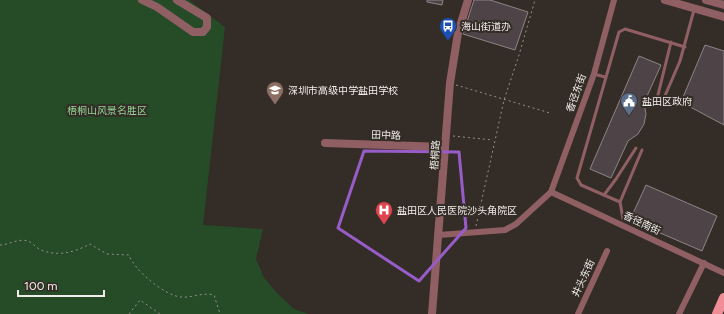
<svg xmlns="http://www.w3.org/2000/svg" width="724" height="314" viewBox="0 0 724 314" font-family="Figtree,'Noto Sans SC',sans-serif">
	<rect width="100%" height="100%" fill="#342d27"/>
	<polygon fill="#254c27" points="0,0 189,0 225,27 203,225 263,229 256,259 264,278 277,293 294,309 308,314 0,314"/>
	<g fill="#4e4447" stroke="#8e8386">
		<polygon points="427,0 443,0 442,5 427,2"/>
		<polygon points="474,0 490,0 528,12 515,50 463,34"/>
		<polygon points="705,45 724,51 724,125 681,102"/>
		<polygon points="639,56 661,65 644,103 646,114 644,124 638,134 628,141 611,178 590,169"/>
		<polygon points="646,185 717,216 702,251 630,220"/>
	</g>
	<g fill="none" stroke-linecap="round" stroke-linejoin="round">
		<g stroke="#958f8a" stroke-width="1" stroke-dasharray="2 3" stroke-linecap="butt">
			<polyline points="456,85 550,113"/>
			<polyline points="453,136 493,140"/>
			<polyline points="476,226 504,100 519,55 535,0"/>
			<path d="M0,245C9,245 18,238 28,241C33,243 36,248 41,250C58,257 75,252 90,244L107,254L129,255C133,269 165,296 181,297C192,298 203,292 214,295L220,314"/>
			<polyline points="129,314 140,300 160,314"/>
		</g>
		<g stroke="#905f63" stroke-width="3">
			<polyline points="594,74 605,77"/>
			<polyline points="656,103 671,42"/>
			<polyline points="661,105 680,61 694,10"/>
			<polyline points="604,195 616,179 636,148"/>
			<polyline points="620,202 581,185 577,178 619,32 625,29 685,47"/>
			<polyline points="623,219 620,202 642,150"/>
		</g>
		<g stroke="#905f63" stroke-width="6">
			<polyline points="551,192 724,273"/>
			<polyline points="439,235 505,230 516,224 551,192 594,74 614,0"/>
			<polyline points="578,314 607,251"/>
			<polyline points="679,314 704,263"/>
		</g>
		<g stroke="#905f63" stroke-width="8">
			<polyline points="142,0 157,7 193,32 203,32 207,27 207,18 177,0"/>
			<polyline points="665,0 724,17"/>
			<polyline points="706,0 724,5"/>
			<polyline points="325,143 445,147"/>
			<polyline points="432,314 450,83 458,33 468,0"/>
		</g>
		<polyline stroke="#f08d97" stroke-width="10" points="717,314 724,298"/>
	</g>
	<path fill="none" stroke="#985cc9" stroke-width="3" stroke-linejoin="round" d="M364,151L459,152L466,228L419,281L338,228Z"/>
	<defs>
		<g id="bus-pin" transform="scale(0.9)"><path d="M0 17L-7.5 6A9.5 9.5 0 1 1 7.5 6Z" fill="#1a4fb4" stroke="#342d27"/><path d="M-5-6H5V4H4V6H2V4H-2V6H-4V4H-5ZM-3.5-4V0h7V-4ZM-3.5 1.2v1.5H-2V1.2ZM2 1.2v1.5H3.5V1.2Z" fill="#fff"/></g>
		<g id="school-pin" transform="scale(0.9)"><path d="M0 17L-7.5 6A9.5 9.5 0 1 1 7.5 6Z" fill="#8d6e63" stroke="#342d27"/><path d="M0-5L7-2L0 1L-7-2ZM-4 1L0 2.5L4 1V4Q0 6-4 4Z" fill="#fff"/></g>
		<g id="civic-pin" transform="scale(0.9)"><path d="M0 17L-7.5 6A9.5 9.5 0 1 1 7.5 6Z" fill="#5c6f8a" stroke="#342d27"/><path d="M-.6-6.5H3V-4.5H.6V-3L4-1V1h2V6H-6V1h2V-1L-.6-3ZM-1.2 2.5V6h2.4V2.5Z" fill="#fff"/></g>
		<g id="hospital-pin" transform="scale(0.9)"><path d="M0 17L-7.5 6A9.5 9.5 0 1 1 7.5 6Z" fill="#e0444e" stroke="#342d27"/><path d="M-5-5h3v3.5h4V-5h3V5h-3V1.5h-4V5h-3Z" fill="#fff"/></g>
	</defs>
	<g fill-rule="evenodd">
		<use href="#bus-pin" x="448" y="26"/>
		<use href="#school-pin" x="275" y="90"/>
		<use href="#civic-pin" x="629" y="101"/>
		<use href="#hospital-pin" x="384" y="210"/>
	</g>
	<g text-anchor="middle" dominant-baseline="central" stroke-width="4" stroke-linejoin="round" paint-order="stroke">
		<g font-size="10" fill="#f0ece7" stroke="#342d27" text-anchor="start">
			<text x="461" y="26">海山街道办</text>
			<text x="288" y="90">深圳市高级中学盐田学校</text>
			<text x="642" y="101">盐田区政府</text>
			<text x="397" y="210">盐田区人民医院沙头角院区</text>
		</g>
		<g font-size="10" fill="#f0ece7" stroke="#342d27">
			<text transform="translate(576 93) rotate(-70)">香径东街</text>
			<text transform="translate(386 135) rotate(2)">田中路</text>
			<text transform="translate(435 155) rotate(-86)">梧桐路</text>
			<text transform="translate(642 223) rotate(25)">香径南街</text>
			<text transform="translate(583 278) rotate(-65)">井头东街</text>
		</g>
		<g font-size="10" fill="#91d392" stroke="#342d27">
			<text x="107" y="110">梧桐山风景名胜区</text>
		</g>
	</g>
	<path d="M18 290v6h86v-6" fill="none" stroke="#f0ece7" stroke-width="2"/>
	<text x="24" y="290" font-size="12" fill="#f0ece7" stroke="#342d27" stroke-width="3" paint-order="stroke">100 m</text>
</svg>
